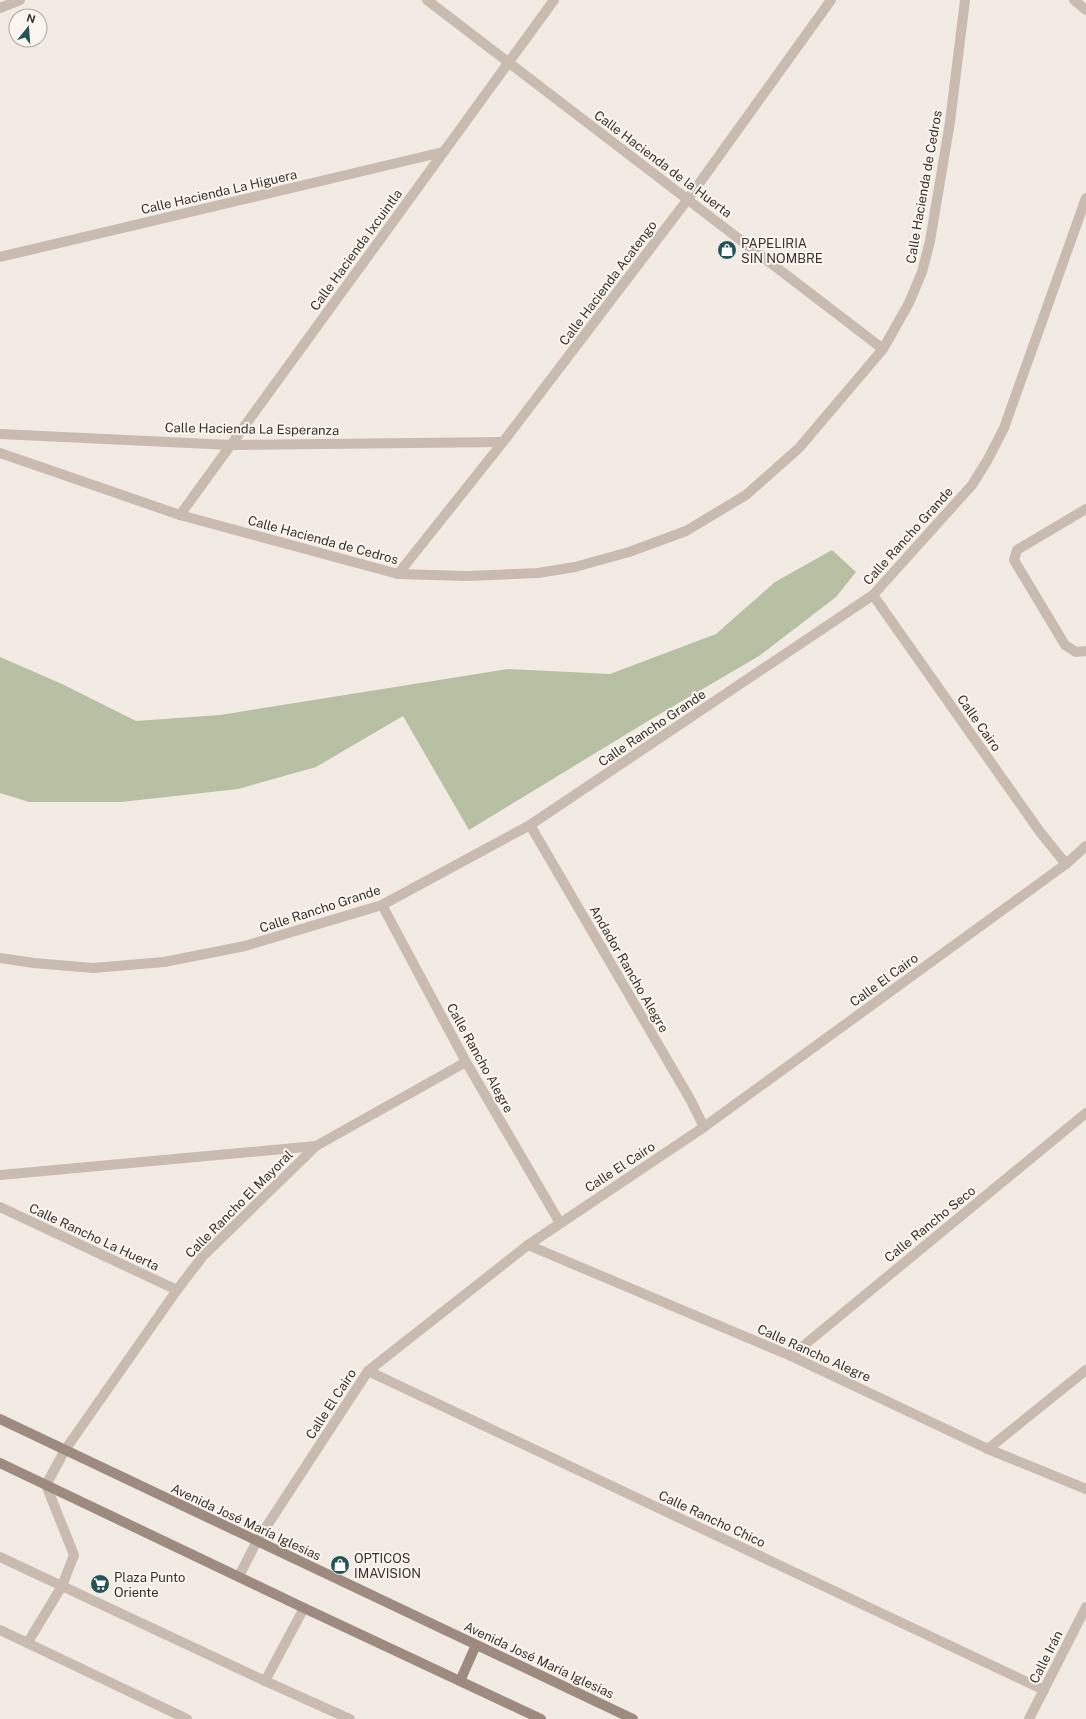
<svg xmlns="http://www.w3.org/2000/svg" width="1086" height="1719" viewBox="0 0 1086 1719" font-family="'Public Sans',sans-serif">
	<rect width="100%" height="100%" fill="#f2ebe3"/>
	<polygon fill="#b7c0a3" points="832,550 856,572 836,597 759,656 648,721 469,830 403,716 316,767 238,789 121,802 29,802 0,793 0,657 62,684 136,721 220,715 508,669 610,674 716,634 775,582"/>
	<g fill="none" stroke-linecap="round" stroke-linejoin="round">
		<g stroke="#c9bbaf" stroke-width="10">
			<polyline points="0,1557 265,1681"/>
			<polyline points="304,1608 265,1681 350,1719"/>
			<polyline points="0,1630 187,1719"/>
			<polyline points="28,1642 62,1586 74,1555 46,1485"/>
		</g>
		<g stroke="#c9bbaf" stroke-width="10">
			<polyline points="427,0 883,349"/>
			<polyline points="1074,0 1086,10"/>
			<polyline points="0,8 20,0"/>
			<polyline points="0,257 443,152"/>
			<polyline points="0,434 231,445 503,442"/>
			<polyline points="0,453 180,515 398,574 467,576 538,573 575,567 629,552 686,531 746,495 799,448 883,349 909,303 922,272 930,241 950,122 965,0"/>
			<polyline points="1086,509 1017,550 1014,560 1065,645 1076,652 1086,651"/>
			<polyline points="180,515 554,0"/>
			<polyline points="398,574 503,442 688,199 831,0"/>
			<polyline points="873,595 1040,832 1066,864"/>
			<polyline points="530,825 690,1099 704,1127"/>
			<polyline points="382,905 466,1062 560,1223"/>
			<polyline points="0,958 34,963 93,968 164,962 245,946 382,905 530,825 873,595 972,485 987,461 1004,428 1086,198"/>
			<polyline points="0,1175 316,1146"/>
			<polyline points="0,1207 177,1290"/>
			<polyline points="528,1245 791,1356 988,1449 1086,1489"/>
			<polyline points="791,1356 1086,1113"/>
			<polyline points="368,1371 1044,1690"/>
			<polyline points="988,1449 1086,1370"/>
			<polyline points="46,1485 65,1450 177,1290 203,1256 316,1146 466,1062"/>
			<polyline points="239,1576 257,1541 368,1371 528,1245 704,1127 1066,864 1086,846"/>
			<polyline points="1029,1719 1086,1607"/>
		</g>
		<g stroke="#9d8b80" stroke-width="10">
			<polyline points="0,1419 633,1719"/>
			<polyline points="0,1463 304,1608 541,1719"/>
			<polyline points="460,1681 476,1645"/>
		</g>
	</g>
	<defs>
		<g id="shop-disc" transform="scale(1)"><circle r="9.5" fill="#255457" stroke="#faf5ef"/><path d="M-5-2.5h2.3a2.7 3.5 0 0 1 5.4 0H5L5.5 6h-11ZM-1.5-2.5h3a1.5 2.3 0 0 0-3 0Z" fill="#fff"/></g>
		<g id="supermarket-disc" transform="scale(1)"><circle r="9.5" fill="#255457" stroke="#faf5ef"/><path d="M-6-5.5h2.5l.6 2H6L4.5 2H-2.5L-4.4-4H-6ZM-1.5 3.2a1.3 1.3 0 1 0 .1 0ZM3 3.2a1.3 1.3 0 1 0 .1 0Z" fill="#fff"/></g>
	</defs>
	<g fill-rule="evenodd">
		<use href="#shop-disc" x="727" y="250"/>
		<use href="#shop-disc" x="340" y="1565"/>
		<use href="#supermarket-disc" x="100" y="1584"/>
	</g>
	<g text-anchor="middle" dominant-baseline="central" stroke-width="4" stroke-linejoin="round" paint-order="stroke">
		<g font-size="13" fill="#39302c" stroke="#faf5ef">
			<text transform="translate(663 164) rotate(37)">Calle Hacienda de la Huerta</text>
			<text transform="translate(924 187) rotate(-80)">Calle Hacienda de Cedros</text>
			<text transform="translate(219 192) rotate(-13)">Calle Hacienda La Higuera</text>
			<text transform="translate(356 250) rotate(-54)">Calle Hacienda Ixcuintla</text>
			<text transform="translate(608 283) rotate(-53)">Calle Hacienda Acatengo</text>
			<text transform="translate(252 429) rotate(1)">Calle Hacienda La Esperanza</text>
			<text transform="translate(908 536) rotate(-48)">Calle Rancho Grande</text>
			<text transform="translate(323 540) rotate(15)">Calle Hacienda de Cedros</text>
			<text transform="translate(979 723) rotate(55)">Calle Cairo</text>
			<text transform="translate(652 728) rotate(-34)">Calle Rancho Grande</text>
			<text transform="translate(320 909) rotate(-18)">Calle Rancho Grande</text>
			<text transform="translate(629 969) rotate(60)">Andador Rancho Alegre</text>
			<text transform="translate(884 980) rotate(-36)">Calle El Cairo</text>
			<text transform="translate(480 1058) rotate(61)">Calle Rancho Alegre</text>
			<text transform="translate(620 1167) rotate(-33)">Calle El Cairo</text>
			<text transform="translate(239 1204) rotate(-45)">Calle Rancho El Mayoral</text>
			<text transform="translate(930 1224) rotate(-39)">Calle Rancho Seco</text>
			<text transform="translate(94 1237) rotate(25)">Calle Rancho La Huerta</text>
			<text transform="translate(814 1353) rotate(24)">Calle Rancho Alegre</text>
			<text transform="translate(331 1404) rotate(-57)">Calle El Cairo</text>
			<text transform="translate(712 1519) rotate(25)">Calle Rancho Chico</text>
			<text transform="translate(246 1522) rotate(25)">Avenida José María Iglesias</text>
			<text transform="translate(1046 1657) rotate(-63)">Calle Irán</text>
			<text transform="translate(539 1660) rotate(25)">Avenida José María Iglesias</text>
		</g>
		<g font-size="13" fill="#39302c" stroke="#faf5ef" text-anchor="start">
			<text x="741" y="243">PAPELIRIA<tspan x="741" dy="15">SIN NOMBRE</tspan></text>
			<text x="354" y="1558">OPTICOS<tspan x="354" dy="15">IMAVISION</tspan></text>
			<text x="114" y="1577">Plaza Punto<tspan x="114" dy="15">Oriente</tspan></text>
		</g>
	</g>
	<g transform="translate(28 28) rotate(17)"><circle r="19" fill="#faf5ef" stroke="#ada6a1"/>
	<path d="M0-3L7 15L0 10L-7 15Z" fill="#255457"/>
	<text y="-6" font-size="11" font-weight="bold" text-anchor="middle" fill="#39302c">N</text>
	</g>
</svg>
